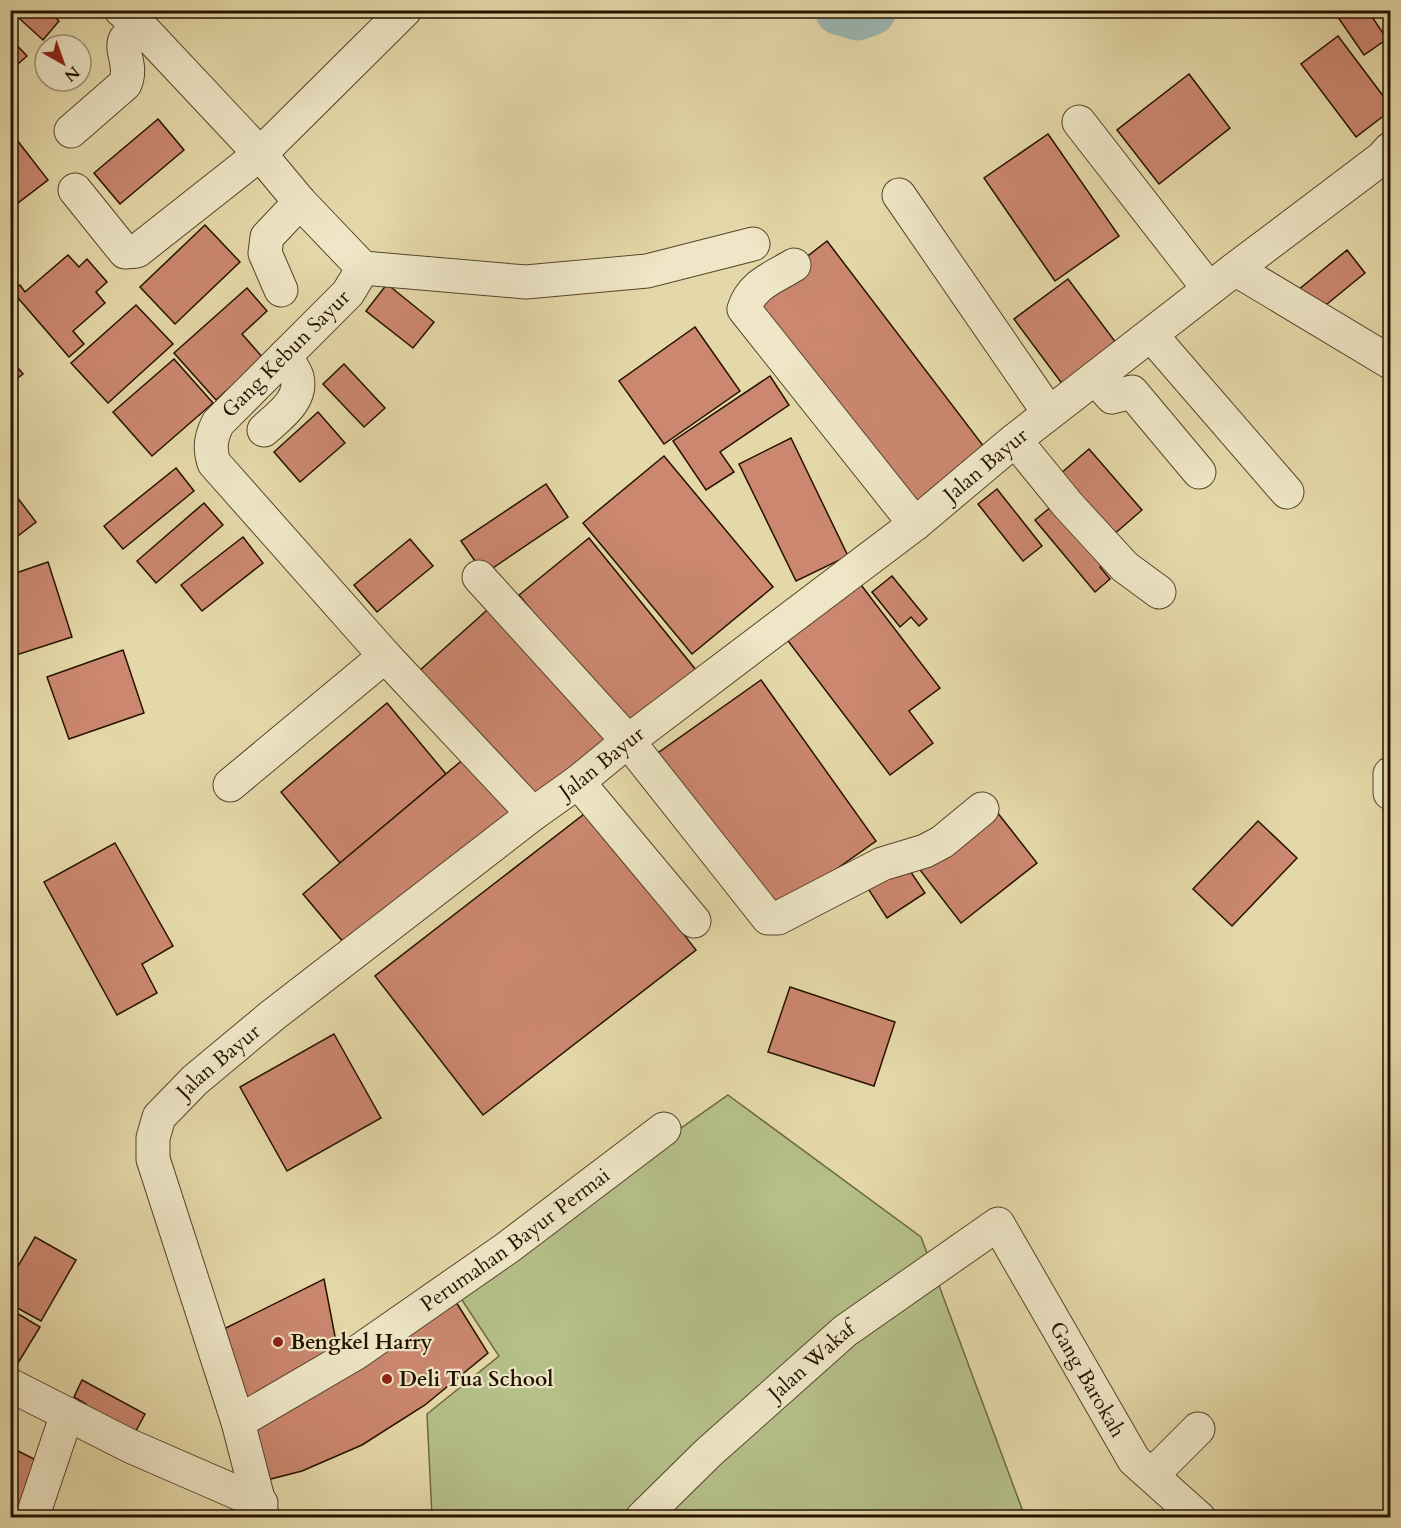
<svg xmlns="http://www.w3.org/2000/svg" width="1401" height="1528" viewBox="0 0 1401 1528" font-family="Cardo,serif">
	<rect width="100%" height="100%" fill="#e5d8a8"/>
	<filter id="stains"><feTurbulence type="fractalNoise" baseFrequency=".00333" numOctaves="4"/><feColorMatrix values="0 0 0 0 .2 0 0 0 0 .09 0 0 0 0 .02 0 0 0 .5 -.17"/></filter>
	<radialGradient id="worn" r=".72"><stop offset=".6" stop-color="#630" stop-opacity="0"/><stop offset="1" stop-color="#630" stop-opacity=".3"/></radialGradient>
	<polygon fill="#b5bf88" stroke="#6d6844" stroke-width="1.5" points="728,1095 921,1237 1025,1517 432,1517 427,1414 499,1356 454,1288"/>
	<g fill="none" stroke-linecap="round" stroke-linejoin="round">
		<polyline stroke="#9bb7b3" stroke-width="51" points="840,10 858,15 871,10"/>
	</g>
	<g fill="#cb8770" stroke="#251200" stroke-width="1.5">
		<polygon points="10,10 47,10 59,21 43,40"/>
		<polygon points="1333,10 1381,10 1372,17 1387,39 1364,55"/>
		<polygon points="1338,36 1390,105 1390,111 1356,137 1301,64"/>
		<polygon points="10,38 27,56 10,71"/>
		<polygon points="1189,74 1230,128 1159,184 1117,130"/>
		<polygon points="158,119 184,150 120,204 94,173"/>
		<polygon points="10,131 48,180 10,209"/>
		<polygon points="1048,134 1119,236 1055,281 984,178"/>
		<polygon points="205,225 240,262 175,324 140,287"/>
		<polygon points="827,241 991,456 913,515 750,301"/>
		<polygon points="1347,250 1365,273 1316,313 1298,290"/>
		<polygon points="68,255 79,267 87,259 107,282 96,292 105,303 73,331 84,344 69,357 12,291 20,285 25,292"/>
		<polygon points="1068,279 1117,344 1063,385 1014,319"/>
		<polygon points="387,284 434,322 413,348 366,311"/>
		<polygon points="247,288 267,311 242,334 263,358 216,400 174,353"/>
		<polygon points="136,305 173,344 108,403 71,363"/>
		<polygon points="695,327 740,391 664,444 619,381"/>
		<polygon points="10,359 23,374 10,384"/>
		<polygon points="174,359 213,403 152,456 113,412"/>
		<polygon points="344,364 385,408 364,427 323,384"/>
		<polygon points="770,376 789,405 720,452 734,472 706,490 673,441"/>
		<polygon points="318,412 345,443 300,482 274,452"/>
		<polygon points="791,438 848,556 796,581 739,464"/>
		<polygon points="1089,449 1142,510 1105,542 1052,481"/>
		<polygon points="664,456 773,587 692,654 583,523"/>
		<polygon points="176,468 194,491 123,549 104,526"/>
		<polygon points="546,484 568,517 484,574 461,541"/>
		<polygon points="10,488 36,522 10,542"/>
		<polygon points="997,489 1042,546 1023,561 978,504"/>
		<polygon points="1057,502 1107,561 1100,567 1110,579 1095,592 1035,520"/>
		<polygon points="204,503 223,525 156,583 137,561"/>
		<polygon points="243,537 263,563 202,611 181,585"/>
		<polygon points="589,538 696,670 626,726 519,595"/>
		<polygon points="410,539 433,566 377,612 354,585"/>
		<polygon points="48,562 72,637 10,657 10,575"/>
		<polygon points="892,576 927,619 919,626 911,617 900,627 872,592"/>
		<polygon points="858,581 940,688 909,711 933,743 890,775 785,637"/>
		<polygon points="495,603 613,734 536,802 419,671"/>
		<polygon points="123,650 144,713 69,739 47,677"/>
		<polygon points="761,680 876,841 770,916 655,755"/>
		<polygon points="387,703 446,774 340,863 281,792"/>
		<polygon points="466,757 512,812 349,949 303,894"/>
		<polygon points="993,807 1037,863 961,923 917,866"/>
		<polygon points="588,811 696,950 483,1115 375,976"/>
		<polygon points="1258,821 1297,858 1232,926 1193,889"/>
		<polygon points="115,843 173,946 142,964 157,993 117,1015 44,882"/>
		<polygon points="904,862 925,893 887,918 867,887"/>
		<polygon points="790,987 895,1022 874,1086 768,1052"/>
		<polygon points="334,1034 381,1118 287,1171 240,1087"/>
		<polygon points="35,1237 76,1260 41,1321 10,1304 10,1280"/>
		<polygon points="324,1279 338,1352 241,1413 218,1332"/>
		<polygon points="451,1294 488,1353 425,1405 362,1445 302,1471 263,1481 245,1424"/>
		<polygon points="10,1309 40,1327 10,1376"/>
		<polygon points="82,1380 145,1414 130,1442 80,1415 86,1404 74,1397"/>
		<polygon points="10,1447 46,1465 18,1517 10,1513"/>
	</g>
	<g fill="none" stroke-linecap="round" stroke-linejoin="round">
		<g stroke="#55442a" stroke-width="35">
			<g id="minor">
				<path d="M121,10L139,25L260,154L300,202L363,268L348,293L218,423C211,437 209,447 214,463L385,656L533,814"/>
				<polyline points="1079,122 1209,289"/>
				<path d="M71,131L125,84C133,66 120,51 125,40C127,35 135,29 139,25"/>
				<polyline points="75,190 125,252 137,251 260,154 405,10"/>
				<polyline points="899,195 1049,413"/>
				<path d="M794,265C773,278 752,284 744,309L915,524"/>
				<polyline points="363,268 526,282 647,271 753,244"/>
				<polyline points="1235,269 1382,158 1390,149"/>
				<polyline points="281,290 265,253 267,237 300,202"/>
				<polyline points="1151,335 1287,492"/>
				<polyline points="1095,378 1112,397 1132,392 1199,472"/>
				<path d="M264,430C279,416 303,400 297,377C295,370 289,362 285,356"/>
				<polyline points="1015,440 1068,505 1125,567 1159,592"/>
				<polyline points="479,577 628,741 768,918 778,918 882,864 925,851 942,842 982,809"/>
				<polyline points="1390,774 1390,793"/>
				<polyline points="578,782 694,921"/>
				<polyline points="230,785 385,656"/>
				<polyline points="10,1385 130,1446 261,1503"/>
				<path id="s1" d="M238,1422L356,1353L507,1248L664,1129"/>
				<polyline points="1152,1475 1198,1429"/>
				<polyline points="32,1518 67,1414"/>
				<path id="s2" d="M263,1518L238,1422L153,1159V1138L159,1117L195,1080L273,1015L533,814L578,782L628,741L915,524L1015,440L1235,269L1390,362"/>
				<path id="s3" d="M642,1518L708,1453L845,1331L998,1224L1134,1460L1199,1518"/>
			</g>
		</g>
		<use href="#minor" stroke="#eee6c6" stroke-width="33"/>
	</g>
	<g fill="#8f2418" stroke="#eee6c6" stroke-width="2">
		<circle cx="278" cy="1342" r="6"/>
		<circle cx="387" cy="1379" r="6"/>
	</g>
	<g text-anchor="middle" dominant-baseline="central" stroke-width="4.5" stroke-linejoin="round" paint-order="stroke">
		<g font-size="21" fill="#251200" stroke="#eee6c6">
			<text transform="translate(286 354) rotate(-45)">Gang Kebun Sayur</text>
			<text stroke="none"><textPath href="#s2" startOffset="1472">Jalan Bayur</textPath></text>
			<text stroke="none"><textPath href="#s2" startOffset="986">Jalan Bayur</textPath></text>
			<text stroke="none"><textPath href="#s2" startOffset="500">Jalan Bayur</textPath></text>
			<text stroke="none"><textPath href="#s1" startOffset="332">Perumahan Bayur Permai</textPath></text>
			<text stroke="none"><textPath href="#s3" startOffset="231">Jalan Wakaf</textPath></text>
			<text stroke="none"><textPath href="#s3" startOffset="642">Gang Barokah</textPath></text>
		</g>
		<g font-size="21" font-weight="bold" fill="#251200" stroke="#eee6c6" text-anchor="start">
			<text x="290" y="1342">Bengkel Harry</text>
			<text x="399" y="1379">Deli Tua School</text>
		</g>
	</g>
	<rect width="1401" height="1528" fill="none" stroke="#e5d8a8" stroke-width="36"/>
	<rect x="12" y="12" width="1377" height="1504" fill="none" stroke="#251200" stroke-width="3"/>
	<rect x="18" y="18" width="1365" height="1492" fill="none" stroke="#251200" stroke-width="1.5"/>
	<g transform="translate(63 63) rotate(140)"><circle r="28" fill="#eee6c6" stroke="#9e9177" stroke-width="1.5"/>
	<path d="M0-4.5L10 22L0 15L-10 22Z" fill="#8f2418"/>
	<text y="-9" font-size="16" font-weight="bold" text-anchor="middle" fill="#251200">N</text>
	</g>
	<rect width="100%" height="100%" filter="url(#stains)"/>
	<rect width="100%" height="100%" fill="url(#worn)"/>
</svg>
